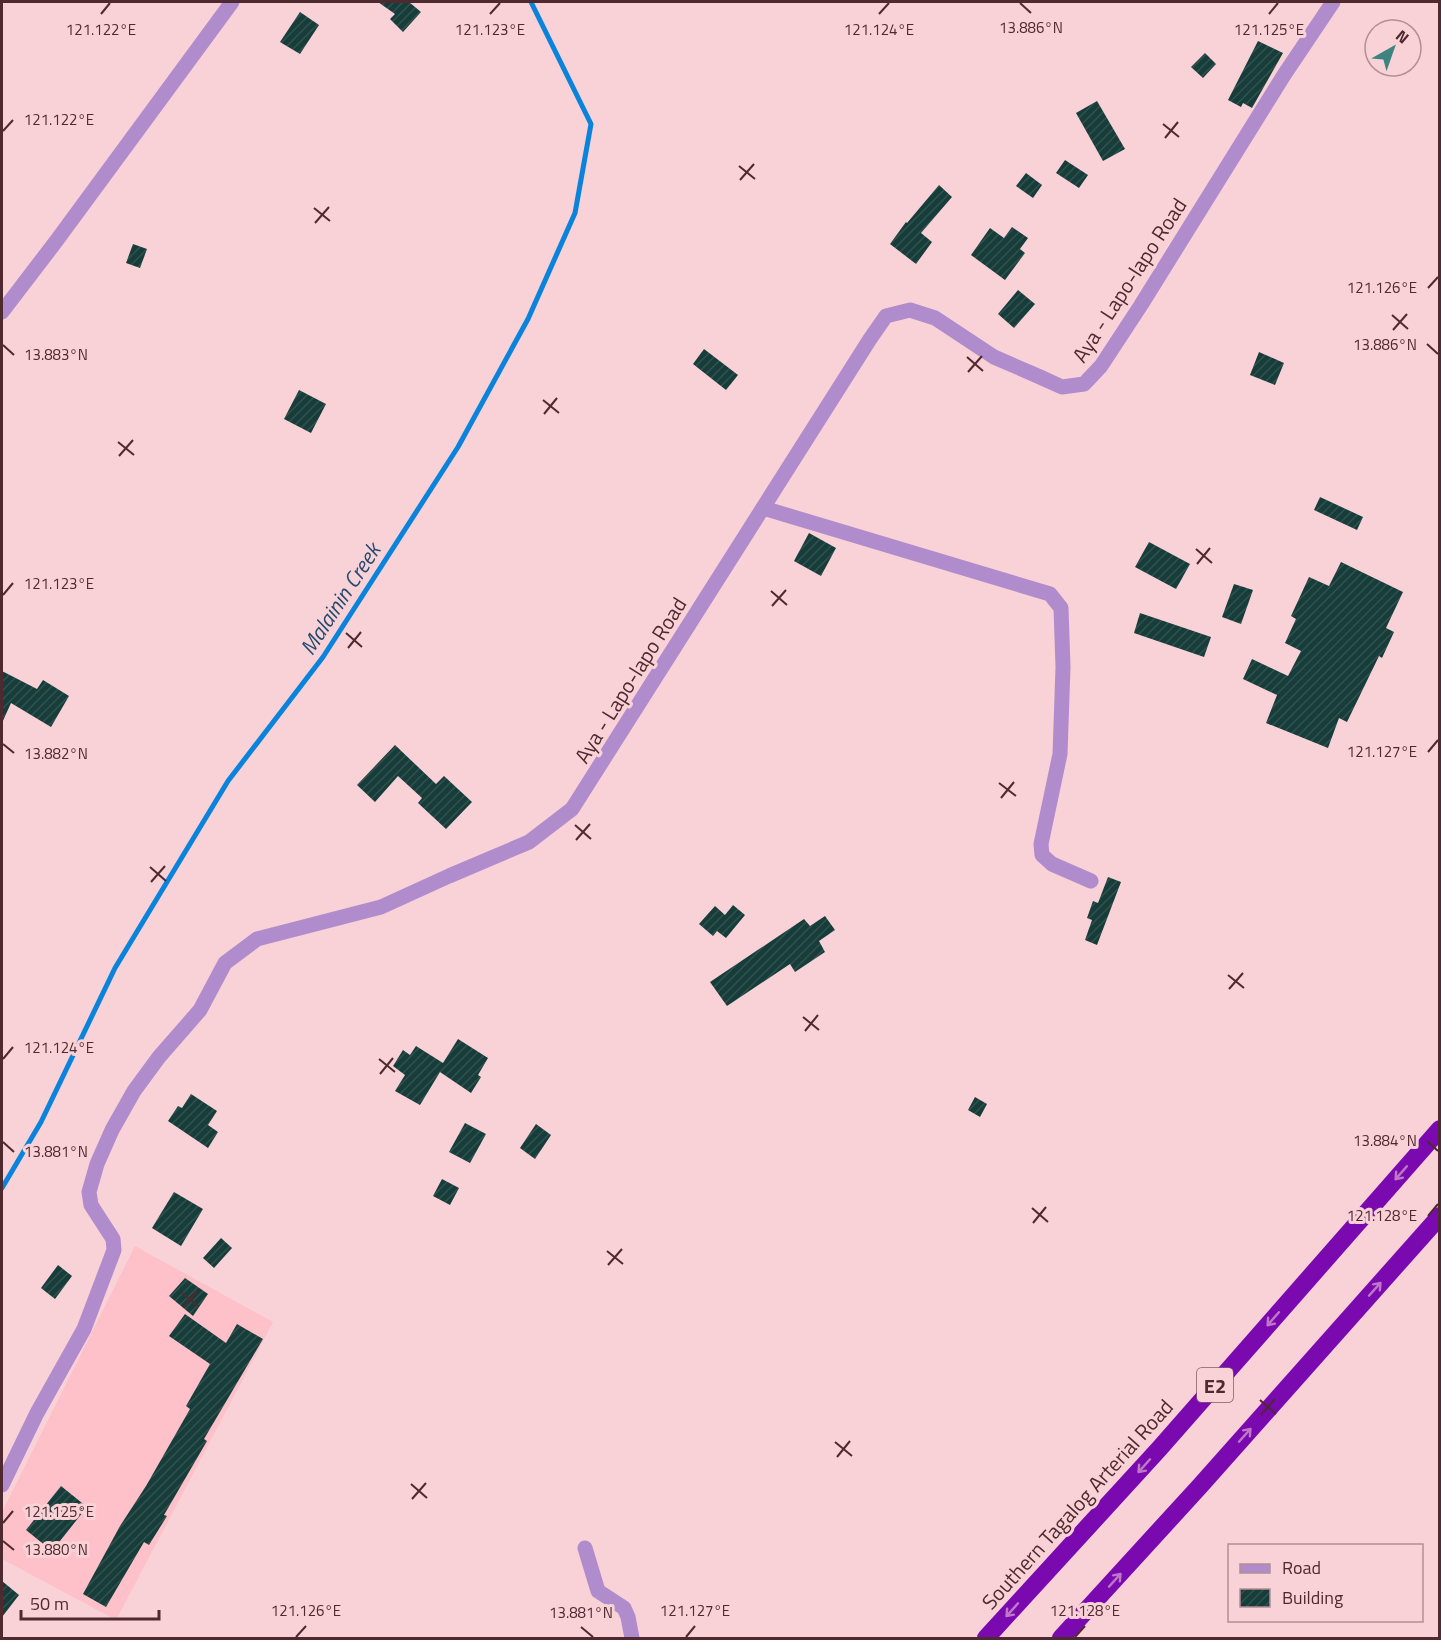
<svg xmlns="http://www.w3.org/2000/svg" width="1441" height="1640" viewBox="0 0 1441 1640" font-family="'Titillium Web',sans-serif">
	<defs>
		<pattern id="building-hatch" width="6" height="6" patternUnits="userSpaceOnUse" patternTransform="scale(1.5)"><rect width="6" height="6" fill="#163d3a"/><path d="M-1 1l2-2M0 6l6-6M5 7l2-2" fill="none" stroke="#31504e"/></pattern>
	</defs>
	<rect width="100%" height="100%" fill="#f8d2d7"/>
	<polygon fill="#fec0c9" points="135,1246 273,1322 116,1620 2,1559 2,1512"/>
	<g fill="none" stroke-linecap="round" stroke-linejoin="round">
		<polyline stroke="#0983dc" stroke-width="5" points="2,1188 41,1122 115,968 228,781 323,657 458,447 528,319 575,213 591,124 531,2"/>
	</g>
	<g fill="url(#building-hatch)">
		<polygon points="378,2 409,2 421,12 403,32 390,19 395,14"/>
		<polygon points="300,12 319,25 300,54 280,42"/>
		<polygon points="1258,41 1283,53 1252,108 1243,103 1241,107 1228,100"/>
		<polygon points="1205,53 1216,64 1203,78 1191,67"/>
		<polygon points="1097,101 1125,149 1103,161 1076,113"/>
		<polygon points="1065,160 1088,175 1079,188 1056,173"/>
		<polygon points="1026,173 1042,185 1033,198 1016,186"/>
		<polygon points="939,185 952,197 921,233 932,242 916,264 890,244 906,222 907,223"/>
		<polygon points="1012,227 1028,238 1020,249 1025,253 1005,280 971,255 990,228 1004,238"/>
		<polygon points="133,244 147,249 140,268 126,263"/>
		<polygon points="1018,290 1035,304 1014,328 998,314"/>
		<polygon points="704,349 738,375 726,390 693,364"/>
		<polygon points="1259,352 1284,363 1275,385 1250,375"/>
		<polygon points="299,390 326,404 311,433 284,419"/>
		<polygon points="1320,497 1363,517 1357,530 1314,510"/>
		<polygon points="809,533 836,548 821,576 794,561"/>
		<polygon points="1149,542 1190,564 1176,589 1135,567"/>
		<polygon points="1341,562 1403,592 1386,628 1394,632 1382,658 1379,656 1347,722 1339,718 1328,748 1266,723 1277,695 1243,679 1252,659 1288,676 1301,651 1285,643 1296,619 1291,616 1309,577 1329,586"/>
		<polygon points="1234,584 1253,590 1241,624 1222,617"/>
		<polygon points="1140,613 1211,637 1204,657 1134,633"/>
		<polygon points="2,671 37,689 43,680 69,696 51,727 11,703 2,723"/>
		<polygon points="395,745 436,784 444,776 472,802 446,829 418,803 422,798 398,776 375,802 357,785"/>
		<polygon points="1108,877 1121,882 1097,945 1085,940 1092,920 1087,918 1093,901 1098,903"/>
		<polygon points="733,905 745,915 726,938 717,931 713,936 699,924 715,906 725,915"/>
		<polygon points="825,916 835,930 819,941 825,952 795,972 790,964 727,1006 710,982 804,919 810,926"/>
		<polygon points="458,1039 488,1058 478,1075 481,1077 471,1093 440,1072 420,1105 395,1091 405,1075 393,1066 403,1050 410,1055 416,1046 443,1063"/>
		<polygon points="191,1094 217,1111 208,1125 218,1132 208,1148 168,1121 178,1106 182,1108"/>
		<polygon points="975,1097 987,1104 980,1117 968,1110"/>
		<polygon points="465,1123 486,1134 470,1163 449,1152"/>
		<polygon points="536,1124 551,1135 535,1159 520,1148"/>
		<polygon points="442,1179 459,1188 450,1205 433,1196"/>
		<polygon points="174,1192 203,1209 181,1246 152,1228"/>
		<polygon points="221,1238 232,1248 214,1268 203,1258"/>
		<polygon points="58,1265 72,1276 55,1299 41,1288"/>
		<polygon points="185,1278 208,1294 193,1316 169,1296"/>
		<polygon points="185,1314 226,1343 237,1324 263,1339 204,1439 207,1441 164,1515 167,1516 149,1545 144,1542 106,1607 83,1594 120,1526 146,1486 190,1409 186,1406 210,1364 169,1336"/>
		<polygon points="61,1486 87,1507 52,1551 26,1530"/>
		<polygon points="2,1581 19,1595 2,1617"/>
	</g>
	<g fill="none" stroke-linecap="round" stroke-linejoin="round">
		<g stroke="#b08ccd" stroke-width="15">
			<polyline points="2,312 57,240 232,2"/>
			<polyline points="763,508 1050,594 1061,608 1063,667 1060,754 1041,844 1042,855 1052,864 1091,881"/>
			<polyline points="585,1548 598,1591 624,1608 628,1617 632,1638"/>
		</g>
		<polyline stroke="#b08ccd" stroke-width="15" points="2,1485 37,1413 84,1329 114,1250 113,1239 91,1205 89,1192 97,1164 112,1130 134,1091 159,1057 200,1010 225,963 257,939 381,907 449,876 529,842 572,809 870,339 886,316 910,310 935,318 994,357 1040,377 1062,387 1084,384 1101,366 1141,305 1284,75 1333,2"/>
		<g stroke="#7a0ab0" stroke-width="18">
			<polyline points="986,1638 1159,1449 1440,1129"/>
			<polyline points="1061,1638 1200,1486 1440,1216"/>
		</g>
	</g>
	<defs><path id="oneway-shaft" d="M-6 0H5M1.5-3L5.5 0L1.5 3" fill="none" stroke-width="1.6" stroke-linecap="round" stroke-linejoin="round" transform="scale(1.5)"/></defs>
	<g stroke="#bf78c5">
		<use href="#oneway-shaft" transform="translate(1401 1173) rotate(131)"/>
		<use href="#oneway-shaft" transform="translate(1375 1289) rotate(-48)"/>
		<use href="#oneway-shaft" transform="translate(1273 1319) rotate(131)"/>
		<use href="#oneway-shaft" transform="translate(1245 1435) rotate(-48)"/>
		<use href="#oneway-shaft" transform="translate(1144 1466) rotate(132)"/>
		<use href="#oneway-shaft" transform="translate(1115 1580) rotate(-48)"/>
		<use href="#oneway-shaft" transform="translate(1012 1610) rotate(132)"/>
	</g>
	<path fill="none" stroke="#4e2930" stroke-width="2" d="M1020,3L1031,13M101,14L110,3M490,14L500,3M879,14L889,3M1269,14L1278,3M1163,124L1179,137M3,131L13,120M1165,138L1178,122M739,166L755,179M740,180L754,164M314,208L330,221M315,223L329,207M1428,288L1438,277M1392,315L1408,329M1393,330L1407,314M1427,344L1438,354M3,345L14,355M967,357L983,371M968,372L982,356M543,400L559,413M544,414L557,398M118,442L134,455M119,456L133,440M1196,549L1212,563M1197,564L1210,548M771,591L787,605M3,595L13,583M772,606L786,590M346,633L362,647M348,648L361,632M3,744L14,753M1428,752L1438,740M999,783L1016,796M1001,798L1014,782M575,825L591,839M576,840L590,824M150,867L166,881M151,882L165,866M1228,975L1244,988M1229,989L1243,973M803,1017L819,1030M805,1031L818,1015M3,1059L13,1047M379,1059L395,1072M380,1074L393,1058M1427,1141L1438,1151M3,1142L14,1152M1032,1208L1048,1222M1428,1216L1438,1204M1033,1223L1046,1207M607,1251L623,1264M608,1265L622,1249M182,1293L198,1306M184,1307L197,1291M1260,1400L1276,1414M1261,1415L1275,1399M835,1442L852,1456M837,1457L850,1441M411,1484L427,1498M412,1499L426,1483M3,1523L13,1511M3,1541L14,1550M581,1627L593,1637M296,1637L306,1626M686,1637L695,1626M1075,1637L1085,1626"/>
	<g text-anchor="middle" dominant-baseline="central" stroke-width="6" stroke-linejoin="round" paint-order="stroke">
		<rect fill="#f8d2d7" stroke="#815c62" stroke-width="1.5" x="1197" y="1368" width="36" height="34" rx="4.5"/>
		<g font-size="20" font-weight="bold" fill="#4e2930">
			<text x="1215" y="1385">E2</text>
		</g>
		<g font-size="21" fill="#4e2930" stroke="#f8d2d7">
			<text transform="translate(1129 280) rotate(-57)">Aya - Lapo-lapo Road</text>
			<text transform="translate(630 680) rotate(-58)">Aya - Lapo-lapo Road</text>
			<text transform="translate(1077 1504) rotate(-48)">Southern Tagalog Arterial Road</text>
		</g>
		<g font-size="22" font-style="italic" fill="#22496e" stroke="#f8d2d7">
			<text transform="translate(340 599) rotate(-57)">Malainin Creek</text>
		</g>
	</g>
	<g font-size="15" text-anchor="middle" fill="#4e2930" stroke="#f8d2d7" stroke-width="6" stroke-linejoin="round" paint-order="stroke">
		<text x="1031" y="33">13.886°N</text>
		<text x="101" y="35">121.122°E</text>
		<text x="490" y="35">121.123°E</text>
		<text x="879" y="35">121.124°E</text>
		<text x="1269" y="35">121.125°E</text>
		<text x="59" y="125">121.122°E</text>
		<text x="1382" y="293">121.126°E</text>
		<text x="1385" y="350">13.886°N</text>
		<text x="56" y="360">13.883°N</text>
		<text x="59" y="589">121.123°E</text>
		<text x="1382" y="757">121.127°E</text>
		<text x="56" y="759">13.882°N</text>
		<text x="59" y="1053">121.124°E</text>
		<text x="1385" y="1146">13.884°N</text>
		<text x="56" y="1157">13.881°N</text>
		<text x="1382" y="1221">121.128°E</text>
		<text x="59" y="1517">121.125°E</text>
		<text x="56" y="1555">13.880°N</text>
		<text x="306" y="1616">121.126°E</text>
		<text x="695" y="1616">121.127°E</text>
		<text x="1085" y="1616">121.128°E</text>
		<text x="581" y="1618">13.881°N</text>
	</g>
	<rect width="1441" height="1640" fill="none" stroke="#4e2930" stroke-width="6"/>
	<rect x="1228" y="1544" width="195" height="78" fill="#f8d2d7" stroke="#b48e94" stroke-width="1.5"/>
	<rect x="1240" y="1564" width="30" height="9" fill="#b08ccd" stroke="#b48e94" stroke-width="1.5"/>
	<text x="1282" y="1574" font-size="18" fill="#4e2930">Road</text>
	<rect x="1240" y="1589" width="30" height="18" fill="url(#building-hatch)" stroke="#b48e94" stroke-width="1.5"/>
	<text x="1282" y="1604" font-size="18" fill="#4e2930">Building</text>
	<g transform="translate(1393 48) rotate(40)"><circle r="28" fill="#f8d2d7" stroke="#b48e94" stroke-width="1.5"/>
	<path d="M0-4.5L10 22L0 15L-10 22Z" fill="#3c847f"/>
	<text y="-9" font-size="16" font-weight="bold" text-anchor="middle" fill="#4e2930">N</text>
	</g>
	<path d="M21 1610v9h138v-9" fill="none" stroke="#4e2930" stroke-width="3"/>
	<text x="30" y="1610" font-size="18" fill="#4e2930" stroke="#f8d2d7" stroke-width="4.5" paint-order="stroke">50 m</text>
</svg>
